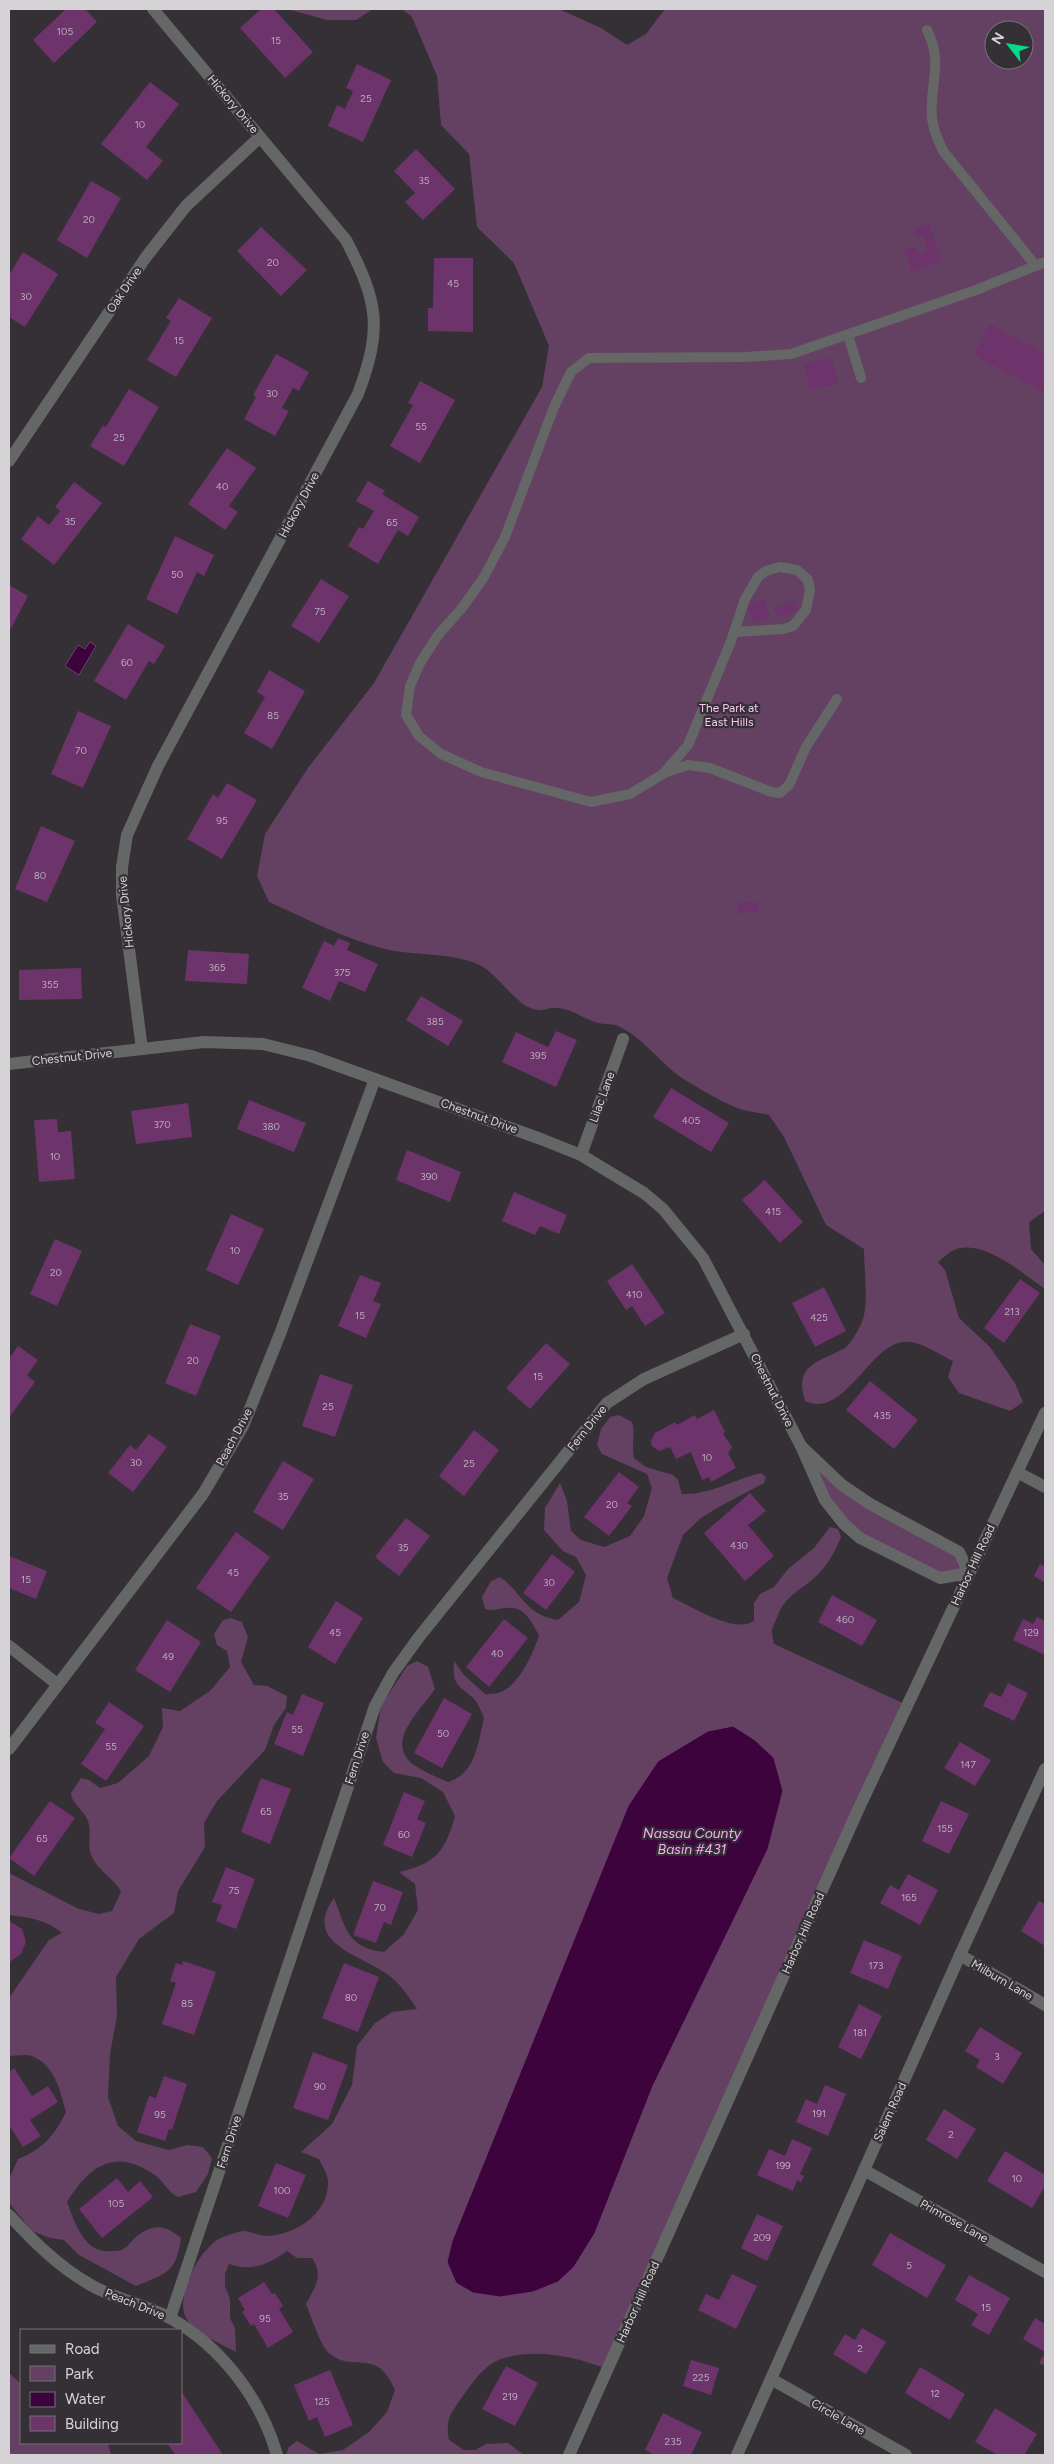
<svg xmlns="http://www.w3.org/2000/svg" width="1054" height="2464" viewBox="0 0 1054 2464" font-family="Figtree,sans-serif">
	<rect width="100%" height="100%" fill="#353035"/>
	<g fill="#644063" fill-rule="evenodd">
		<polygon points="287,9 373,9 356,20 327,20"/>
		<path d="M402,9H559L601,28L627,45L646,34L665,9H1045V1211L1029,1222L1031,1249L1045,1265V1289C1022,1273 983,1238 954,1250C948,1253 943,1258 938,1262L945,1270L959,1318L990,1347L1015,1383L1023,1402L1010,1411L959,1393L948,1377L953,1361C938,1354 916,1337 898,1343C867,1352 842,1419 805,1401C793,1364 820,1362 845,1348C851,1344 863,1323 864,1315C868,1299 864,1267 864,1249L826,1225L784,1137L769,1115C760,1113 751,1112 743,1110C727,1105 692,1085 679,1076C658,1060 642,1037 618,1026C611,1023 602,1025 595,1022C582,1018 571,1008 556,1008C550,1007 544,1011 538,1010C515,1008 498,971 475,963C445,952 415,956 385,949C345,939 307,919 269,902L257,876L265,834L308,768L374,683L542,387L549,346L514,263L477,227L469,154L441,125L437,76L412,17ZM994,30H1024V60H994Z"/>
		<path d="M619,1415L632,1422C636,1434 631,1445 634,1458L646,1467L673,1475L678,1480L682,1494C710,1495 735,1479 761,1473L766,1477L764,1483L717,1508L701,1518L683,1535L667,1578L673,1598C693,1607 734,1634 754,1621V1603L760,1594L774,1587L788,1569L814,1548L830,1527L838,1529L841,1537C836,1549 830,1561 821,1571C807,1588 786,1593 778,1615C772,1631 770,1626 774,1644L907,1705L606,2369C575,2356 533,2348 501,2359C484,2365 473,2382 463,2396C451,2413 445,2419 449,2440L464,2450H475L486,2444L508,2443L524,2455H286L289,2447L297,2441L319,2454L343,2450L369,2432L387,2412L395,2390C377,2346 353,2374 329,2353C320,2345 311,2316 306,2304C315,2287 324,2276 312,2258H297L287,2251C269,2264 252,2272 229,2264L225,2274V2286L230,2299V2318L235,2328L236,2352C220,2343 195,2334 186,2318C174,2296 201,2245 223,2237C229,2235 239,2231 245,2231C252,2232 260,2236 267,2236C297,2235 330,2212 328,2180C327,2174 322,2165 319,2159L301,2152L332,2124L352,2085L357,2046L375,2023L392,2012L417,2009C408,1996 400,1983 387,1974C358,1954 302,1942 334,1898C346,1928 347,1948 384,1952L404,1934L418,1910L415,1884L399,1872C436,1864 445,1851 455,1816L443,1792L421,1778L394,1773L383,1762L376,1738L381,1706L407,1666L417,1661L428,1667L435,1689C422,1709 383,1742 414,1765C424,1772 437,1777 448,1782C476,1774 478,1742 484,1718C481,1712 479,1705 475,1700C460,1685 452,1688 454,1661L464,1675L485,1694C490,1694 496,1694 501,1692C519,1685 534,1652 539,1635C533,1625 526,1608 512,1608C502,1607 496,1612 485,1609L482,1597L491,1581L500,1577C522,1592 525,1615 558,1620L579,1602L586,1575L576,1557L563,1551L544,1530L545,1508L560,1483L567,1501L571,1531L581,1540L604,1547L630,1536L644,1516L652,1488L647,1474L602,1454L597,1445L601,1429L610,1417Z"/>
		<polygon points="821,1467 959,1552 969,1573 940,1578 860,1538 811,1472"/>
		<path d="M231,1618L242,1622L248,1637L241,1662L254,1685L267,1686L287,1696L286,1708L274,1725L265,1750L217,1801L204,1823L205,1847L178,1891L174,1913L139,1939L116,1977L117,2016L110,2054L108,2097L118,2126L136,2141L169,2150L187,2145L203,2147L212,2158L208,2174L196,2192L178,2197C168,2192 164,2182 156,2176C116,2147 90,2165 67,2202C75,2223 85,2255 112,2251C115,2251 120,2251 123,2249C128,2247 132,2240 137,2236C154,2223 166,2225 181,2238C176,2273 167,2273 136,2286L79,2255L64,2240L50,2238L32,2231L9,2203V2179L18,2159C42,2150 55,2135 66,2112C60,2091 55,2065 32,2056C26,2054 15,2056 9,2056V1998L49,1940L62,1933C45,1919 30,1918 9,1915V1873L79,1909L99,1914L112,1911L121,1892C114,1878 99,1872 92,1857C86,1845 93,1831 87,1819C83,1809 72,1805 71,1793L81,1778L89,1780L100,1788L118,1783L149,1756L163,1727L162,1708L180,1711L210,1691L230,1667L227,1651L217,1645L214,1634L223,1620Z"/>
		<polygon points="9,2373 21,2384 21,2443 108,2443 111,2455 9,2455"/>
	</g>
	<g fill="#3c033c" stroke="#6a416a">
		<polygon points="90,642 96,646 79,675 65,666 78,645 85,649"/>
		<polygon points="733,1726 755,1740 774,1758 783,1791 768,1849 653,2086 595,2233 574,2267 558,2282 533,2292 500,2297 473,2293 456,2283 447,2262 452,2241 628,1806 658,1761 708,1731"/>
	</g>
	<g fill="#6c346b">
		<polygon points="66,9 85,9 97,22 54,63 33,40"/>
		<polygon points="261,9 274,9 313,52 285,78 240,28"/>
		<polygon points="357,64 391,80 363,142 328,126 337,105 345,109 353,91 346,88"/>
		<polygon points="150,82 179,104 146,147 163,161 147,180 101,144"/>
		<polygon points="416,149 455,189 423,220 405,202 415,193 394,171"/>
		<polygon points="91,181 121,198 87,258 57,240"/>
		<polygon points="929,224 942,261 912,272 905,251 916,247 918,254 928,250 923,236 917,238 914,230"/>
		<polygon points="261,227 307,270 281,296 237,251"/>
		<polygon points="23,252 58,274 25,327 9,317 9,275"/>
		<polygon points="434,258 473,258 473,332 428,331 428,308 433,308"/>
		<polygon points="179,298 212,318 176,377 147,360 171,321 166,318"/>
		<polygon points="990,324 1045,353 1045,393 974,355"/>
		<polygon points="276,354 309,372 299,391 293,388 282,408 289,411 275,436 244,419 256,397 253,395"/>
		<polygon points="832,358 838,384 810,390 804,365"/>
		<polygon points="420,381 455,400 420,463 390,446 413,405 408,403"/>
		<polygon points="129,389 159,407 124,466 90,446 103,425 106,427"/>
		<polygon points="227,448 256,468 229,506 238,512 225,530 188,504"/>
		<polygon points="368,481 385,491 382,494 419,517 408,536 398,530 378,564 348,546 359,527 363,529 374,511 356,501"/>
		<polygon points="74,482 102,503 54,565 21,539 38,516 49,525 60,511 55,507"/>
		<polygon points="175,536 214,555 204,576 197,572 177,614 146,599"/>
		<polygon points="321,579 349,596 319,643 291,626"/>
		<polygon points="9,585 28,596 9,632"/>
		<polygon points="765,600 770,617 753,622 748,605"/>
		<polygon points="794,601 797,610 785,616 778,617 774,607"/>
		<polygon points="128,624 165,646 154,664 149,661 126,700 94,681"/>
		<polygon points="269,670 305,691 272,749 244,733 265,697 257,692"/>
		<polygon points="78,711 111,726 83,788 51,774"/>
		<polygon points="227,783 257,800 222,859 187,839 213,794 218,798"/>
		<polygon points="41,826 75,841 47,902 15,889"/>
		<polygon points="757,902 758,912 737,913 737,903"/>
		<polygon points="338,938 350,943 347,950 378,964 365,992 339,981 330,1001 302,988 324,941 334,946"/>
		<polygon points="188,950 249,954 247,984 185,981"/>
		<polygon points="81,968 82,999 19,1000 19,970"/>
		<polygon points="421,996 463,1021 448,1046 406,1020"/>
		<polygon points="556,1031 577,1040 556,1087 502,1062 516,1032 548,1047"/>
		<polygon points="671,1088 729,1123 711,1152 653,1117"/>
		<polygon points="249,1100 306,1123 294,1152 237,1129"/>
		<polygon points="188,1103 192,1137 136,1144 131,1111"/>
		<polygon points="57,1119 58,1132 71,1131 75,1179 39,1182 34,1120"/>
		<polygon points="407,1150 461,1172 450,1202 396,1180"/>
		<polygon points="765,1180 803,1222 780,1243 742,1200"/>
		<polygon points="514,1192 567,1215 559,1234 540,1226 535,1235 502,1221"/>
		<polygon points="231,1214 264,1229 238,1285 206,1270"/>
		<polygon points="55,1239 82,1251 57,1306 30,1294"/>
		<polygon points="632,1264 665,1313 645,1326 632,1306 626,1310 607,1281"/>
		<polygon points="360,1275 381,1283 373,1301 381,1304 366,1338 338,1326"/>
		<polygon points="1020,1279 1040,1293 1004,1343 984,1328"/>
		<polygon points="824,1287 846,1331 815,1347 792,1303"/>
		<polygon points="190,1324 221,1336 196,1396 165,1383"/>
		<polygon points="546,1343 570,1364 530,1409 506,1388"/>
		<polygon points="18,1346 38,1360 27,1375 35,1382 10,1416 9,1359"/>
		<polygon points="320,1374 353,1385 335,1437 302,1426"/>
		<polygon points="870,1381 918,1420 894,1449 846,1410"/>
		<polygon points="714,1410 725,1432 723,1434 732,1447 728,1453 736,1468 711,1482 709,1477 702,1480 691,1452 676,1459 670,1447 659,1451 652,1446 651,1441 655,1433 675,1422 677,1425 695,1415 697,1419"/>
		<polygon points="474,1430 499,1450 464,1496 439,1476"/>
		<polygon points="149,1434 167,1447 133,1492 108,1473 130,1445 136,1450"/>
		<polygon points="283,1461 314,1479 283,1530 253,1512"/>
		<polygon points="619,1472 639,1487 627,1503 632,1506 609,1536 584,1517"/>
		<polygon points="750,1493 766,1511 748,1525 774,1556 745,1581 704,1533"/>
		<polygon points="406,1518 430,1536 399,1576 375,1557"/>
		<polygon points="236,1532 270,1557 231,1612 196,1588"/>
		<polygon points="552,1554 575,1572 546,1610 523,1593"/>
		<polygon points="9,1556 47,1571 36,1599 9,1588"/>
		<polygon points="1040,1564 1045,1567 1045,1583 1034,1576"/>
		<polygon points="832,1595 877,1620 862,1646 818,1622"/>
		<polygon points="336,1601 363,1618 335,1664 308,1647"/>
		<polygon points="1037,1617 1045,1621 1045,1655 1013,1640 1023,1619 1033,1624"/>
		<polygon points="504,1619 528,1638 489,1687 466,1667"/>
		<polygon points="167,1620 201,1642 170,1692 135,1670"/>
		<polygon points="1008,1683 1028,1693 1014,1721 983,1706 990,1692 1001,1697"/>
		<polygon points="302,1694 324,1703 303,1756 274,1744 287,1712 293,1715"/>
		<polygon points="444,1698 472,1714 442,1768 414,1753"/>
		<polygon points="109,1702 144,1726 106,1781 81,1764 105,1729 95,1723"/>
		<polygon points="960,1742 991,1760 975,1786 944,1768"/>
		<polygon points="261,1778 291,1789 270,1844 241,1832"/>
		<polygon points="404,1792 425,1801 417,1819 426,1823 412,1857 383,1845"/>
		<polygon points="50,1801 75,1818 34,1876 9,1858"/>
		<polygon points="941,1801 969,1814 949,1854 922,1841"/>
		<polygon points="226,1867 255,1879 236,1929 216,1921 222,1905 212,1902"/>
		<polygon points="908,1874 938,1890 920,1925 880,1903 890,1885 899,1890"/>
		<polygon points="373,1881 403,1892 391,1925 384,1922 376,1943 353,1935"/>
		<polygon points="1039,1901 1045,1904 1045,1946 1021,1931"/>
		<polygon points="9,1921 22,1929 26,1942 21,1954 11,1961 9,1965"/>
		<polygon points="864,1940 902,1956 888,1989 850,1973"/>
		<polygon points="183,1961 216,1972 194,2035 162,2024 176,1983 170,1981 176,1963 182,1965"/>
		<polygon points="344,1963 379,1977 358,2032 322,2018"/>
		<polygon points="859,2004 882,2016 861,2059 838,2047"/>
		<polygon points="980,2027 1022,2053 1003,2084 976,2067 980,2060 965,2051"/>
		<polygon points="313,2052 348,2065 328,2120 293,2108"/>
		<polygon points="14,2068 32,2096 48,2086 58,2102 30,2120 41,2136 23,2147 9,2125 9,2072"/>
		<polygon points="164,2076 187,2084 172,2130 169,2129 165,2141 137,2132 149,2096 156,2098"/>
		<polygon points="825,2085 846,2094 828,2136 796,2122 806,2099 817,2104"/>
		<polygon points="944,2109 976,2129 957,2159 926,2140"/>
		<polygon points="792,2139 812,2148 800,2174 804,2176 801,2182 797,2180 793,2191 757,2175 769,2149 785,2156"/>
		<polygon points="1005,2151 1045,2175 1045,2186 1032,2208 987,2181"/>
		<polygon points="276,2163 306,2175 288,2218 258,2206"/>
		<polygon points="117,2178 128,2192 140,2181 153,2197 102,2238 79,2209"/>
		<polygon points="757,2214 783,2226 767,2261 741,2248"/>
		<polygon points="890,2233 946,2265 927,2298 872,2265"/>
		<polygon points="732,2274 757,2286 736,2329 698,2310 706,2294 719,2300"/>
		<polygon points="969,2275 1010,2298 989,2335 971,2325 978,2314 955,2300"/>
		<polygon points="264,2282 272,2294 275,2293 283,2306 279,2309 293,2332 268,2348 254,2324 251,2326 242,2312 245,2310 238,2298"/>
		<polygon points="1035,2318 1045,2324 1045,2352 1023,2339"/>
		<polygon points="862,2328 886,2342 866,2374 833,2354 845,2334 855,2340"/>
		<polygon points="1045,2353 1045,2366 1039,2363"/>
		<polygon points="691,2360 719,2368 711,2395 683,2386"/>
		<polygon points="506,2366 538,2383 515,2426 482,2409"/>
		<polygon points="920,2367 965,2394 950,2420 905,2393"/>
		<polygon points="330,2370 353,2425 325,2437 317,2417 309,2421 294,2385"/>
		<polygon points="181,2391 223,2455 176,2455 167,2443 181,2443"/>
		<polygon points="995,2408 1037,2434 1024,2455 998,2455 975,2442"/>
		<polygon points="663,2413 702,2432 691,2455 655,2455 645,2450"/>
	</g>
	<g fill="none" stroke-linecap="round" stroke-linejoin="round">
		<g stroke="#646765" stroke-width="10">
			<path d="M927,30C944,63 929,85 932,118C933,130 938,140 943,151L1036,266"/>
			<polyline points="848,335 861,378"/>
			<polyline points="735,632 783,629 793,626 806,610 810,590 808,580 797,570 780,567 766,571 758,577 745,599 731,641 688,745 663,774 630,794 591,802 481,772 441,754 419,736 406,715 410,686 420,663 438,635 462,608 484,577 505,537 554,407 571,372 589,358 745,357 791,354 976,290 1045,262"/>
			<polyline points="664,773 688,765 710,768 771,792 780,793 789,785 806,747 837,699"/>
		</g>
		<g stroke="#646765" stroke-width="12">
			<polyline points="9,461 146,257 186,206 260,137"/>
			<path d="M142,1049L122,895V867L127,835L158,766L358,394C383,327 378,302 346,240L153,9"/>
			<polyline points="9,1064 204,1042 263,1044 311,1056 541,1139 581,1155 644,1193 663,1209 703,1258 801,1446"/>
			<polyline points="581,1155 623,1039"/>
			<polygon points="801,1446 842,1485 870,1504 959,1552 969,1573 940,1578 860,1538 844,1524 825,1500"/>
			<polyline points="1017,1472 1045,1487"/>
			<polyline points="9,1646 57,1684"/>
			<polyline points="9,1749 203,1494 243,1426 280,1334 375,1079"/>
			<polyline points="960,1955 1045,2005"/>
			<polyline points="864,2170 1045,2272"/>
			<path d="M9,2215C33,2241 58,2266 89,2284C114,2299 144,2304 170,2318C222,2347 261,2399 277,2455"/>
			<polyline points="170,2318 375,1706 393,1673 419,1637 607,1403 644,1379 744,1334"/>
			<polyline points="771,2379 906,2455"/>
			<polyline points="737,2455 960,1955 1045,1769"/>
		</g>
		<polyline stroke="#646765" stroke-width="12" points="569,2455 858,1810 1045,1413"/>
	</g>
	<g text-anchor="middle" dominant-baseline="central" stroke-width="4.5" stroke-linejoin="round" paint-order="stroke">
		<g font-size="10" fill="#bcabbb">
			<text x="65" y="31">105</text>
			<text x="276" y="40">15</text>
			<text x="366" y="98">25</text>
			<text x="140" y="124">10</text>
			<text x="424" y="180">35</text>
			<text x="89" y="219">20</text>
			<text x="273" y="262">20</text>
			<text x="453" y="283">45</text>
			<text x="26" y="296">30</text>
			<text x="179" y="340">15</text>
			<text x="272" y="393">30</text>
			<text x="421" y="426">55</text>
			<text x="119" y="437">25</text>
			<text x="222" y="486">40</text>
			<text x="70" y="521">35</text>
			<text x="392" y="522">65</text>
			<text x="177" y="574">50</text>
			<text x="320" y="611">75</text>
			<text x="127" y="662">60</text>
			<text x="273" y="715">85</text>
			<text x="81" y="750">70</text>
			<text x="222" y="820">95</text>
			<text x="40" y="875">80</text>
			<text x="217" y="967">365</text>
			<text x="342" y="972">375</text>
			<text x="50" y="984">355</text>
			<text x="435" y="1021">385</text>
			<text x="538" y="1055">395</text>
			<text x="691" y="1120">405</text>
			<text x="162" y="1124">370</text>
			<text x="271" y="1126">380</text>
			<text x="55" y="1156">10</text>
			<text x="429" y="1176">390</text>
			<text x="773" y="1211">415</text>
			<text x="235" y="1250">10</text>
			<text x="56" y="1272">20</text>
			<text x="634" y="1294">410</text>
			<text x="1012" y="1311">213</text>
			<text x="360" y="1315">15</text>
			<text x="819" y="1317">425</text>
			<text x="193" y="1360">20</text>
			<text x="538" y="1376">15</text>
			<text x="328" y="1406">25</text>
			<text x="882" y="1415">435</text>
			<text x="707" y="1457">10</text>
			<text x="136" y="1462">30</text>
			<text x="469" y="1463">25</text>
			<text x="283" y="1496">35</text>
			<text x="612" y="1504">20</text>
			<text x="739" y="1545">430</text>
			<text x="403" y="1547">35</text>
			<text x="233" y="1572">45</text>
			<text x="26" y="1579">15</text>
			<text x="549" y="1582">30</text>
			<text x="845" y="1619">460</text>
			<text x="335" y="1632">45</text>
			<text x="1031" y="1632">129</text>
			<text x="497" y="1653">40</text>
			<text x="168" y="1656">49</text>
			<text x="297" y="1729">55</text>
			<text x="443" y="1733">50</text>
			<text x="111" y="1746">55</text>
			<text x="968" y="1764">147</text>
			<text x="266" y="1811">65</text>
			<text x="945" y="1828">155</text>
			<text x="404" y="1834">60</text>
			<text x="42" y="1838">65</text>
			<text x="234" y="1890">75</text>
			<text x="909" y="1897">165</text>
			<text x="380" y="1907">70</text>
			<text x="876" y="1965">173</text>
			<text x="351" y="1997">80</text>
			<text x="187" y="2003">85</text>
			<text x="860" y="2032">181</text>
			<text x="997" y="2056">3</text>
			<text x="320" y="2086">90</text>
			<text x="819" y="2113">191</text>
			<text x="160" y="2114">95</text>
			<text x="951" y="2134">2</text>
			<text x="783" y="2165">199</text>
			<text x="1017" y="2178">10</text>
			<text x="282" y="2190">100</text>
			<text x="116" y="2203">105</text>
			<text x="762" y="2237">209</text>
			<text x="909" y="2265">5</text>
			<text x="986" y="2307">15</text>
			<text x="265" y="2318">95</text>
			<text x="860" y="2348">2</text>
			<text x="701" y="2377">225</text>
			<text x="935" y="2393">12</text>
			<text x="510" y="2396">219</text>
			<text x="322" y="2401">125</text>
			<text x="673" y="2441">235</text>
		</g>
		<g font-size="12" fill="#d6d3d6" stroke="#353035">
			<text transform="translate(233 104) rotate(50)">Hickory Drive</text>
			<text transform="translate(124 290) rotate(-56)">Oak Drive</text>
			<text transform="translate(299 505) rotate(-62)">Hickory Drive</text>
			<text transform="translate(126 912) rotate(-96)">Hickory Drive</text>
			<text transform="translate(72 1057) rotate(-6)">Chestnut Drive</text>
			<text transform="translate(602 1097) rotate(-70)">Lilac Lane</text>
			<text transform="translate(479 1116) rotate(20)">Chestnut Drive</text>
			<text transform="translate(772 1390) rotate(63)">Chestnut Drive</text>
			<text transform="translate(587 1428) rotate(-51)">Fern Drive</text>
			<text transform="translate(234 1437) rotate(-62)">Peach Drive</text>
			<text transform="translate(973 1565) rotate(-65)">Harbor Hill Road</text>
			<text transform="translate(357 1758) rotate(-72)">Fern Drive</text>
			<text transform="translate(803 1933) rotate(-66)">Harbor Hill Road</text>
			<text transform="translate(1002 1980) rotate(30)">Milburn Lane</text>
			<text transform="translate(890 2112) rotate(-66)">Salem Road</text>
			<text transform="translate(229 2142) rotate(-72)">Fern Drive</text>
			<text transform="translate(954 2221) rotate(29)">Primrose Lane</text>
			<text transform="translate(638 2302) rotate(-66)">Harbor Hill Road</text>
			<text transform="translate(135 2304) rotate(22)">Peach Drive</text>
			<text transform="translate(838 2417) rotate(30)">Circle Lane</text>
		</g>
		<g font-size="12" fill="#f8c6f6" stroke="#353035">
			<text x="729" y="708">The Park at<tspan x="729" dy="14">East Hills</tspan></text>
		</g>
		<g font-size="14" font-style="italic" fill="#fdaafa" stroke="#353035">
			<text x="692" y="1833">Nassau County<tspan x="692" dy="16">Basin #431</tspan></text>
		</g>
	</g>
	<rect width="1054" height="2464" fill="none" stroke="#d6d3d6" stroke-width="20"/>
	<rect x="20" y="2329" width="162" height="115" fill="#353035" stroke="#757175"/>
	<rect x="30" y="2345" width="25" height="8" fill="#646765" stroke="#757175"/>
	<text x="65" y="2354" font-size="15" fill="#d6d3d6">Road</text>
	<rect x="30" y="2366" width="25" height="15" fill="#644063" stroke="#757175"/>
	<text x="65" y="2379" font-size="15" fill="#d6d3d6">Park</text>
	<rect x="30" y="2392" width="25" height="15" fill="#3c033c" stroke="#757175"/>
	<text x="65" y="2404" font-size="15" fill="#d6d3d6">Water</text>
	<rect x="30" y="2416" width="25" height="15" fill="#6c346b" stroke="#757175"/>
	<text x="65" y="2429" font-size="15" fill="#d6d3d6">Building</text>
	<g transform="translate(1009 45) rotate(301)"><circle r="24" fill="#353035" stroke="#757175"/>
	<path d="M0-4L9 19L0 12L-9 19Z" fill="#07d98b"/>
	<text y="-8" font-size="14" font-weight="bold" text-anchor="middle" fill="#d6d3d6">N</text>
	</g>
</svg>
